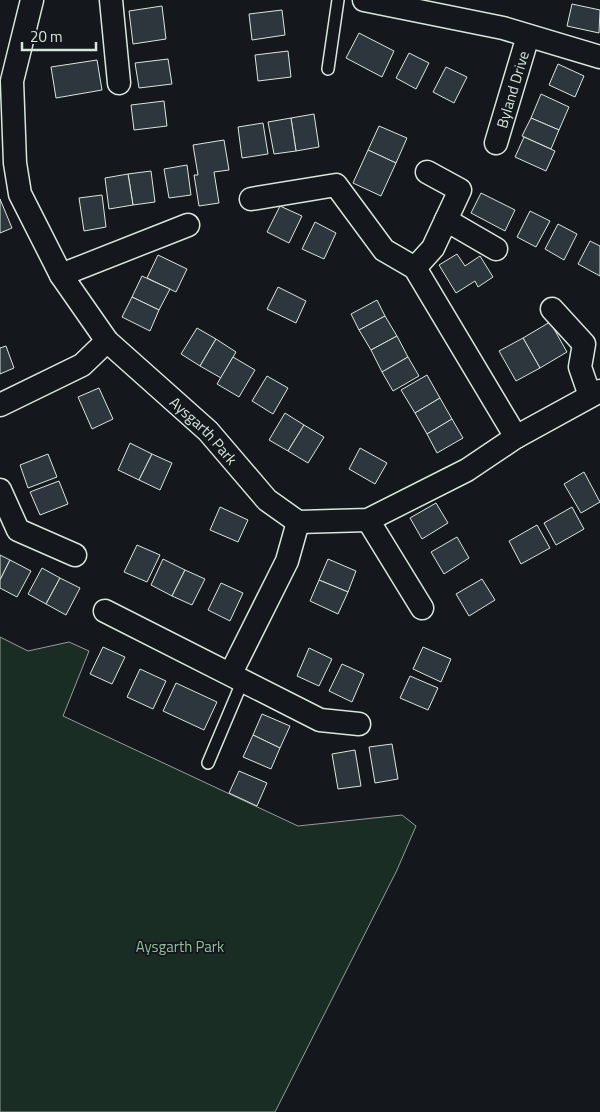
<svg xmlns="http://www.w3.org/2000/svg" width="600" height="1112" viewBox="0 0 600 1112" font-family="'Titillium Web',sans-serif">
	<rect width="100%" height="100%" fill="#14181c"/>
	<polygon fill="#1a2d24" stroke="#939e99" points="0,637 28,651 69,642 89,651 63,716 298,826 402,815 416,826 397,870 275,1112 0,1112"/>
	<g fill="#2c363c" stroke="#d8e6dc">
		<polygon points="572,4 600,10 599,33 567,26"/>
		<polygon points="162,6 166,39 133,44 129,11"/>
		<polygon points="282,10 285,35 252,40 249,14"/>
		<polygon points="359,33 394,51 382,77 346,58"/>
		<polygon points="288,51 291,77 258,81 255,55"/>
		<polygon points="409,53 429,63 416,89 396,78"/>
		<polygon points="168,59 172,84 139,88 135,63"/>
		<polygon points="97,60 102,90 56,98 51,67"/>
		<polygon points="558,64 584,76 575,97 549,85"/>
		<polygon points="446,67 467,77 454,103 433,92"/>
		<polygon points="541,94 569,107 559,130 531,118"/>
		<polygon points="164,101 167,126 134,130 131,105"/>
		<polygon points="314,114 319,147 296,151 291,118"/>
		<polygon points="291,118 296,151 274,154 268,122"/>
		<polygon points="531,118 559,130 551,149 522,136"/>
		<polygon points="263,123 268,154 242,158 238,127"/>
		<polygon points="379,126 407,138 396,163 368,150"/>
		<polygon points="524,137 555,151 546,171 515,157"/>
		<polygon points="224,140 229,170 214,172 219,203 199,206 194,175 198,175 193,145"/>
		<polygon points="368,150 396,163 381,196 353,183"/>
		<polygon points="187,165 191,195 169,198 164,169"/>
		<polygon points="151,171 155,202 133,205 128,174"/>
		<polygon points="128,174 133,205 109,209 105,178"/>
		<polygon points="481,193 515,210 505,231 471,213"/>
		<polygon points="102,195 106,227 84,231 79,198"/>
		<polygon points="0,199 12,228 0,233"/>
		<polygon points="280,206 302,216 289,243 267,232"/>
		<polygon points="530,211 550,221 536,247 517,237"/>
		<polygon points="315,222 336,233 324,259 302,249"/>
		<polygon points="558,224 577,234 564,260 545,249"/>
		<polygon points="590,241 600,246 600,276 578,264"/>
		<polygon points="457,254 465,266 480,256 493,277 478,287 475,281 456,293 439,265"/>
		<polygon points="158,255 187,269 176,292 147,278"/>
		<polygon points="142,276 170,289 159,310 132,297"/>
		<polygon points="278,287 306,301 296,323 267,309"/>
		<polygon points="132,297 159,310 150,331 122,317"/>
		<polygon points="377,300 385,316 359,330 351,314"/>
		<polygon points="385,316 397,336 371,350 359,330"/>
		<polygon points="550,322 567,352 540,368 523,338"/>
		<polygon points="197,328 216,339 200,366 181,354"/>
		<polygon points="397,336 408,357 382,372 371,350"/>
		<polygon points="523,338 540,368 516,381 499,351"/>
		<polygon points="216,339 236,352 221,378 200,366"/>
		<polygon points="6,346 14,368 0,374 0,348"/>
		<polygon points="233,357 255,370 239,397 217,384"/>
		<polygon points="408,357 419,376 393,391 382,372"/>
		<polygon points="427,375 440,398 415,413 401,390"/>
		<polygon points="267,376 288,388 273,414 252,401"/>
		<polygon points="99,388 113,419 92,429 78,397"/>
		<polygon points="440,398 452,419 427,434 415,413"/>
		<polygon points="285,413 304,425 288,451 269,440"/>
		<polygon points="452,419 463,438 437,453 427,434"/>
		<polygon points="304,425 324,437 308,463 288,451"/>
		<polygon points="130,443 152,454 139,480 118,470"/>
		<polygon points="360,448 387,463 375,484 349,469"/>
		<polygon points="48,454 57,477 28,488 20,465"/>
		<polygon points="152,454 172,463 160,490 139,480"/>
		<polygon points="584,472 600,502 581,513 564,484"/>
		<polygon points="59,481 68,504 40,515 30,492"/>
		<polygon points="436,503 448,523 422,539 410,518"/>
		<polygon points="220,507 248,520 238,542 210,530"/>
		<polygon points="572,507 584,529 556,545 544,523"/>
		<polygon points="537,525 550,548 521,564 509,541"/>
		<polygon points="457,537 469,558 444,574 431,552"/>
		<polygon points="137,545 160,555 147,582 124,572"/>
		<polygon points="0,555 10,560 0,580"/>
		<polygon points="163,559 185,570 172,596 151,585"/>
		<polygon points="328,559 356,571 348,592 319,580"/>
		<polygon points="10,560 31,571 17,597 0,588 0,580"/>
		<polygon points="42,568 60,578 46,604 28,594"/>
		<polygon points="185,570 205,579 192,605 172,596"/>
		<polygon points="60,578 80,588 66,615 46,604"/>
		<polygon points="482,579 495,600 469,616 456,594"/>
		<polygon points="319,580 348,592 338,614 310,601"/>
		<polygon points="221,583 243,593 230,621 208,610"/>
		<polygon points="103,647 125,657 112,684 90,674"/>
		<polygon points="423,647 451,659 441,682 413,669"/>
		<polygon points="309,648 332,659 319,686 297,676"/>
		<polygon points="342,664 364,674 352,702 329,691"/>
		<polygon points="140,669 166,681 153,709 127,697"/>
		<polygon points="410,676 438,688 428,710 400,698"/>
		<polygon points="176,683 217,702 204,730 163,711"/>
		<polygon points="262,714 290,726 280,748 253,735"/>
		<polygon points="253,735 280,748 271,769 243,757"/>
		<polygon points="392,744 398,779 375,783 369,747"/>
		<polygon points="355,750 361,786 338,789 332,754"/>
		<polygon points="239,771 267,783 257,806 229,793"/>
	</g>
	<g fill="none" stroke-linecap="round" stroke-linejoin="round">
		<g stroke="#d8e6dc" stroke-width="14">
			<g id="lane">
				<polyline points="328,69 338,0"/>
				<polyline points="208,763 243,680"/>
			</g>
		</g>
		<g stroke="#d8e6dc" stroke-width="25">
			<g id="street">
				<path id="s1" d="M32,0L12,81L15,163L20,194L61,275L107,341L208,431L267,500L298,522L368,520L467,470L516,437L600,391"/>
				<polyline points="111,0 119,83"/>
				<polyline points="364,0 503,28 600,57"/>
				<path id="s2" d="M496,143L528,36"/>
				<polyline points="251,199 336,185 384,250 415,268 516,437"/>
				<polyline points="446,220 496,249"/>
				<polyline points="415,268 433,248 460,190 427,172"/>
				<polyline points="61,275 188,225"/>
				<polyline points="552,309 584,344 580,367 590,396"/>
				<polyline points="0,405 82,365 107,341"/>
				<polyline points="0,490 18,530 75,555"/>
				<polyline points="368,520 422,608"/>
				<polyline points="105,611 320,720 359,724"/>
				<polyline points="231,673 287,561 298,522"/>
			</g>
		</g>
		<use href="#lane" stroke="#14181c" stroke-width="11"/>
		<use href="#street" stroke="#14181c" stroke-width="22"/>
	</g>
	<g text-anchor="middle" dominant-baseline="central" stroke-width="4" stroke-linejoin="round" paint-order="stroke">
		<g font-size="15" fill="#d8e6dc" stroke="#14181c">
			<text stroke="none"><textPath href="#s2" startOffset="56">Byland Drive</textPath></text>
			<text stroke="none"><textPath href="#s1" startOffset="500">Aysgarth Park</textPath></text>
		</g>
		<g font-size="15" fill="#8ac095" stroke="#14181c">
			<text x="180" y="946">Aysgarth Park</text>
		</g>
	</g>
	<path d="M22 42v8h74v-8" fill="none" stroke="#d8e6dc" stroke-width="2.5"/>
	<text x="30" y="42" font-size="15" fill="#d8e6dc" stroke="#14181c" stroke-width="4" paint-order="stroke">20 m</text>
</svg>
